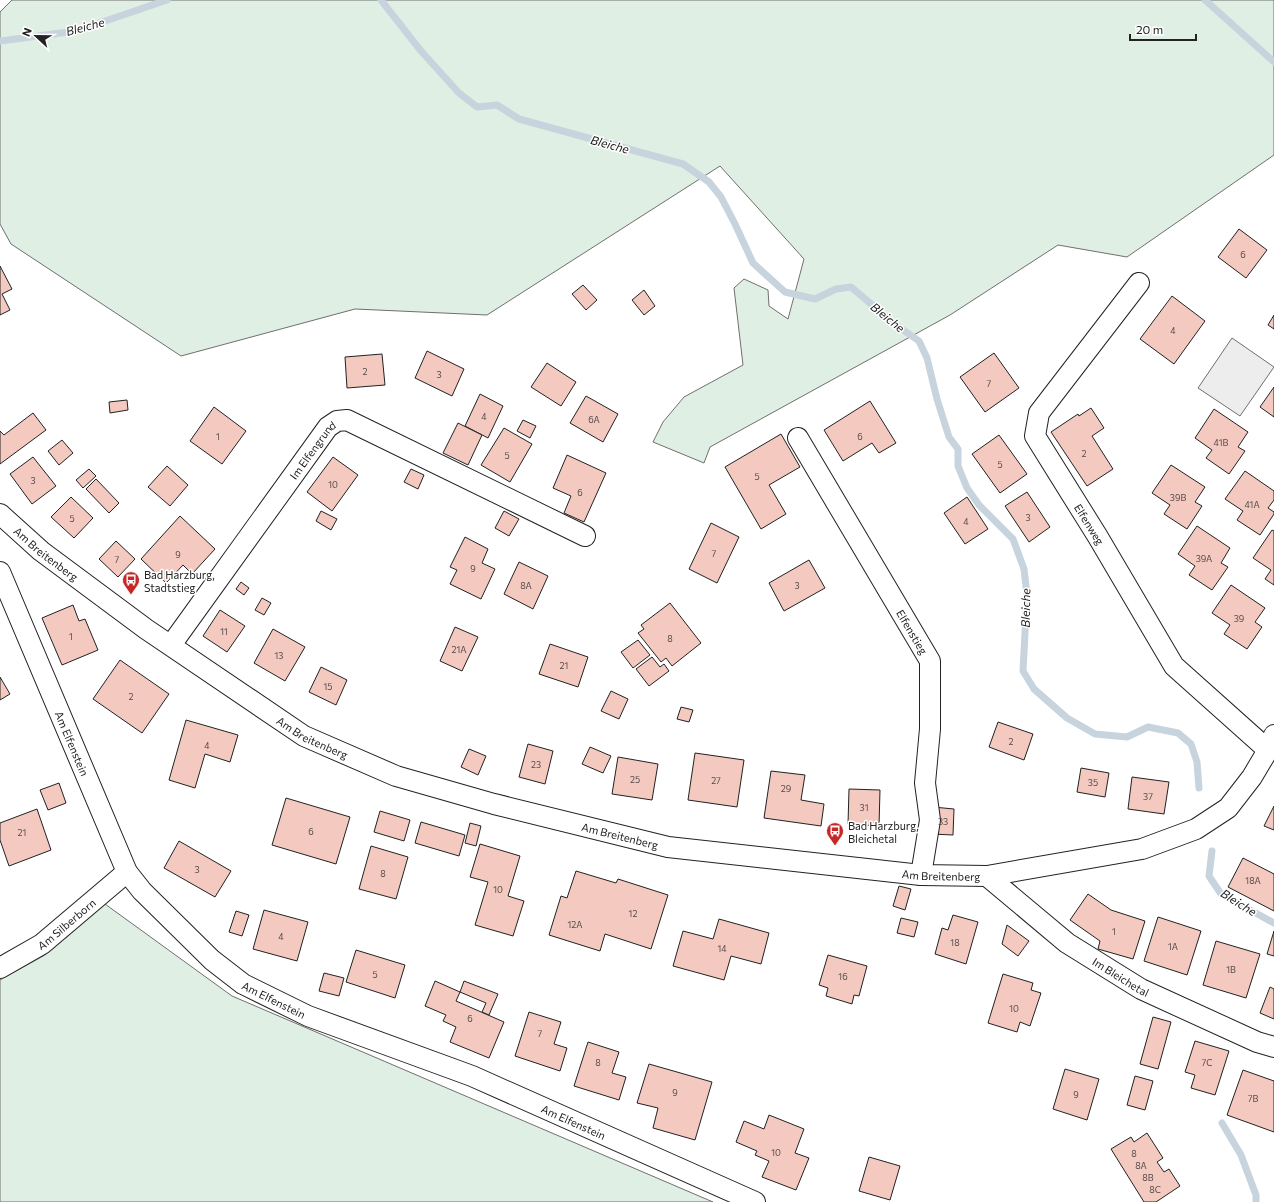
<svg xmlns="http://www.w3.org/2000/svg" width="1274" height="1202" viewBox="0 0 1274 1202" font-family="Commissioner,sans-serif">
	<rect width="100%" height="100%" fill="#fff"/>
	<g fill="#e0efe3" stroke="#6f6f6f">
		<polygon points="12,0 1274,0 1274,155 1127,257 1058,245 950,315 710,447 704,463 653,442 663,422 684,397 743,365 734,288 744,279 768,290 769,306 788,319 804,259 720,166 487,315 355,309 181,356 11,244 0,224 0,12"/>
		<polygon points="105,904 232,996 713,1202 0,1202 0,980 45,955"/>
	</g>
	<polygon fill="#ededed" stroke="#6f6f6f" points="1232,338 1274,367 1240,416 1198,388"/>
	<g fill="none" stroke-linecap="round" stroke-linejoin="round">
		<g stroke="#c7d3dd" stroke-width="7">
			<polyline points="381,0 421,51 459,93 477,107 497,105 519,119 683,164 709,182 721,197 735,224 753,263 785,292 815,299 836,289 851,287 896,325 919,341 927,358 937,399 949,437 958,449 958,466 967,488 979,505 1013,539 1024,569 1027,595 1023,671 1034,689 1067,718 1095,734 1127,737 1148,727 1178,733 1191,744 1197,762 1199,788"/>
			<polyline points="1205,0 1274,62"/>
			<polyline points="0,41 76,31 167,0"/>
			<polyline points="1212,851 1209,876 1221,894 1274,923"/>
			<polyline points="1222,1123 1241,1155 1256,1195 1256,1202"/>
		</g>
	</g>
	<g fill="#f3c9c0" stroke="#222">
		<polygon points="1239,229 1267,250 1246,278 1218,257"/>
		<polygon points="0,266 12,289 2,294 10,310 0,315"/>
		<polygon points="583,285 597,300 586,310 572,294"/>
		<polygon points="644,290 655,306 644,315 632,300"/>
		<polygon points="1172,296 1205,321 1174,364 1140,339"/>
		<polygon points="1274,315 1274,329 1268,325"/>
		<polygon points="427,351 464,369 452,396 415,378"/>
		<polygon points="994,353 1019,388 985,412 960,377"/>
		<polygon points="382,354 385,385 347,388 345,357"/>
		<polygon points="547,363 576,382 561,406 531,387"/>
		<polygon points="1274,387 1274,417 1260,407"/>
		<polygon points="480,394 503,406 488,438 465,426"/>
		<polygon points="586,396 618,414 603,442 570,423"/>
		<polygon points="127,400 128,410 110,413 109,402"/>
		<polygon points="870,401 896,443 879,453 872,443 843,461 824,430"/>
		<polygon points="214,407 246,431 222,464 190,441"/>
		<polygon points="1091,408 1104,428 1092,436 1113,469 1087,486 1051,432 1078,414 1079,416"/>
		<polygon points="1214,409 1248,432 1238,447 1245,451 1229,474 1206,458 1212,450 1195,438"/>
		<polygon points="33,413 46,430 0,464 0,431 4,435"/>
		<polygon points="523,420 536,426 530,438 517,431"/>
		<polygon points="458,423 482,435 468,465 443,453"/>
		<polygon points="504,428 532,444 510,482 481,465"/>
		<polygon points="781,434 800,467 769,485 786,514 761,529 725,467"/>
		<polygon points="999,435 1027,474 1000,493 972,454"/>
		<polygon points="62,440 73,453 59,465 48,451"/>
		<polygon points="567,455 606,473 584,522 564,513 571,496 553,488"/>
		<polygon points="33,457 56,486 32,504 10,474"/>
		<polygon points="333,457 358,475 332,511 307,492"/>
		<polygon points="1171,465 1205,487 1195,502 1202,506 1187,529 1164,514 1170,505 1152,493"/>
		<polygon points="167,466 188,485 170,506 148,487"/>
		<polygon points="89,469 96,476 83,488 76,480"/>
		<polygon points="411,469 424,475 418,489 404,482"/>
		<polygon points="1245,471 1274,491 1274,500 1268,508 1274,512 1274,514 1260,535 1237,520 1243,511 1225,499"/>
		<polygon points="96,479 119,503 109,513 86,489"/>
		<polygon points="1027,492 1050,527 1029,542 1005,506"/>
		<polygon points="71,497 93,518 74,538 51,517"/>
		<polygon points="967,497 988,529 965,544 944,513"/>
		<polygon points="321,511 337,519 331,530 316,521"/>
		<polygon points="504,511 519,519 509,536 495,528"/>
		<polygon points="180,516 215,549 192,574 183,565 166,583 141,559"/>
		<polygon points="711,523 739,537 717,583 689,569"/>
		<polygon points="1197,526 1230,548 1221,563 1228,567 1212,590 1189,575 1195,566 1178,554"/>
		<polygon points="1272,530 1274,531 1274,585 1265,579 1271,570 1253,558"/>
		<polygon points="465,537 488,549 482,563 495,569 481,599 450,584 457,570 450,567"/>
		<polygon points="116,541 135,559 118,577 99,559"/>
		<polygon points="809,560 825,588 784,611 769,583"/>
		<polygon points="519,562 548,576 533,609 504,594"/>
		<polygon points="241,582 249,588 244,595 236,589"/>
		<polygon points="1231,585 1265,608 1255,622 1262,627 1247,649 1224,634 1230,625 1212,613"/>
		<polygon points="262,598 271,603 264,615 255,610"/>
		<polygon points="670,603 701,643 672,666 666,658 661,662 638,633 644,629 641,625"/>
		<polygon points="73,605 79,621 85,619 98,650 62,665 42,618"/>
		<polygon points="220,610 245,626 227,652 203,636"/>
		<polygon points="455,627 478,637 462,671 440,661"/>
		<polygon points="273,629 305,647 285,681 254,663"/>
		<polygon points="638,640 650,655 633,668 621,652"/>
		<polygon points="550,644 588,657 578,687 539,674"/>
		<polygon points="652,657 660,667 664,664 669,671 649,686 636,669"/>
		<polygon points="120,660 169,694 142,733 93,699"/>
		<polygon points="321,667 347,680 336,705 309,692"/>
		<polygon points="0,677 10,694 0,700"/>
		<polygon points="611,691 628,699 619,719 601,711"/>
		<polygon points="681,707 693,710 689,722 677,719"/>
		<polygon points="186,720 238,735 230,762 205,754 195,788 169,780"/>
		<polygon points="998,722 1033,734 1024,760 989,747"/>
		<polygon points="528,744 553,751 545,784 519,777"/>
		<polygon points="590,747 611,756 603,773 582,764"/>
		<polygon points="469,749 486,756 478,775 461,767"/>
		<polygon points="695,753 744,760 737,807 688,800"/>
		<polygon points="618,757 658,764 652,800 612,794"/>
		<polygon points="1081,768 1109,773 1105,797 1077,792"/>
		<polygon points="771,771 805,775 801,800 824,804 821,826 764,818"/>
		<polygon points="1132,777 1169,782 1164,814 1128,809"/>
		<polygon points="59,783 66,803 48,810 40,790"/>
		<polygon points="849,789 880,790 879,826 848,824"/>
		<polygon points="286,798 350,817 336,864 272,845"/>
		<polygon points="1274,806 1274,830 1264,826"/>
		<polygon points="933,807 954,809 953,835 932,834"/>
		<polygon points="37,809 51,850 9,866 0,840 0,823"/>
		<polygon points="380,811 410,820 404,841 374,832"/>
		<polygon points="421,822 465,835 459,856 415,843"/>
		<polygon points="470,823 481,826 476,846 465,843"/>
		<polygon points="179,841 231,871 215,897 164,868"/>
		<polygon points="480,844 520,856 508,896 524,901 513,936 475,925 488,882 470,877"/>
		<polygon points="371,846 408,857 396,899 359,889"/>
		<polygon points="1243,858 1274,874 1274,911 1228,887"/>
		<polygon points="576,871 616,883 618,879 668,895 651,949 605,934 600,951 549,935 561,896 567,898"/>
		<polygon points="899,886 911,889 905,910 893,906"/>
		<polygon points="1088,894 1111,910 1145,921 1133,959 1098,949 1100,941 1070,920"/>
		<polygon points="264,910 308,922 297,961 253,949"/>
		<polygon points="236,911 249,915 242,936 229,932"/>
		<polygon points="953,915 978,922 966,964 935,954 942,928 948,930"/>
		<polygon points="1158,917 1201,931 1187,975 1144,961"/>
		<polygon points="901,918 918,922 914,937 897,933"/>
		<polygon points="719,919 769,933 761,964 731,956 724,980 673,966 683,931 713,939"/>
		<polygon points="1007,925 1029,941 1018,956 1002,944"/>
		<polygon points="1274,931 1274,956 1267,954"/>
		<polygon points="1216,941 1260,954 1246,998 1203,985"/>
		<polygon points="356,950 405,965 395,998 346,982"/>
		<polygon points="828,955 867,966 859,996 854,995 852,1004 826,996 828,988 819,985"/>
		<polygon points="324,973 344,978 339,996 319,991"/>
		<polygon points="1003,974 1033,983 1031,990 1041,993 1030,1026 1020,1022 1017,1032 988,1023"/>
		<polygon points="435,981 460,992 456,1001 504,1022 489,1058 450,1042 456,1027 443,1021 446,1015 425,1006"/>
		<polygon points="464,981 498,994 489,1015 482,1012 486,1003 460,992"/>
		<polygon points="1270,987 1274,989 1274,1019 1260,1013"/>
		<polygon points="529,1012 561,1022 554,1044 567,1048 560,1071 515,1056"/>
		<polygon points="1153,1017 1171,1022 1158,1069 1140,1064"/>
		<polygon points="1195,1041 1229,1051 1215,1095 1191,1088 1195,1075 1185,1072"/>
		<polygon points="588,1042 619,1052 612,1073 626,1077 619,1100 574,1086"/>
		<polygon points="649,1064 712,1082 695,1140 653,1128 658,1108 637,1103"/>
		<polygon points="1065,1069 1099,1079 1087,1120 1053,1109"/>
		<polygon points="1243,1070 1274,1081 1274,1132 1227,1115"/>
		<polygon points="1135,1076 1153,1081 1145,1110 1127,1105"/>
		<polygon points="769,1115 804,1129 795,1153 809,1158 796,1190 762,1177 769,1161 755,1155 757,1151 736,1142 744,1121 764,1129"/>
		<polygon points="1147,1133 1163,1158 1157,1162 1164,1172 1169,1169 1180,1186 1156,1202 1144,1202 1111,1149 1131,1137 1134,1142"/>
		<polygon points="869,1157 900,1166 890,1200 859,1191"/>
	</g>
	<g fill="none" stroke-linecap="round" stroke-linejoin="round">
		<g stroke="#222" stroke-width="22">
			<g id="minor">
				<path id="s1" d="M1139,283L1039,413L1035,436L1098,537L1174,666L1268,750"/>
				<path id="s2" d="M798,438L930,661V729L925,783L930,820L921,875"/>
				<path id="s3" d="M0,514L41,551L146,629L304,736L396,776L494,804L668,847L921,875L987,876L1142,849L1196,829L1228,808L1252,777L1268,750L1274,735"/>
				<path id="s4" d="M0,572L127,872L142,891L212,960L243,984L308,1016L472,1076L755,1202"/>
				<path id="s5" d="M171,645L328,427L337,421L347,420L585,536"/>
				<path id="s6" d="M987,876L1067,943L1141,989L1257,1042L1274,1047"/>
				<path id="s7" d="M0,968L42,944L127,872"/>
			</g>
		</g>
		<use href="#minor" stroke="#fff" stroke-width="20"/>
	</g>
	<defs>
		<g id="bus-pin" transform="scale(0.9)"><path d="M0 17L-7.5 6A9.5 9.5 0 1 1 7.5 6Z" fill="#c62828" stroke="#fff"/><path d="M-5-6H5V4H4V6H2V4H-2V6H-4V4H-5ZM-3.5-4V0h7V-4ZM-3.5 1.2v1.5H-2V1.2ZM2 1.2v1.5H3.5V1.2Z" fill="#fff"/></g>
	</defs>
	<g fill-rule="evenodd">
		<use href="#bus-pin" x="131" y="580"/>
		<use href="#bus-pin" x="835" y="831"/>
	</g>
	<g text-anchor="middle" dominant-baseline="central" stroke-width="3" stroke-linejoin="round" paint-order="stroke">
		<g font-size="9" fill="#564c4a">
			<text x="1243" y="254">6</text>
			<text x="1173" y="330">4</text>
			<text x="365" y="371">2</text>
			<text x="439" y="374">3</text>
			<text x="989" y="383">7</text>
			<text x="484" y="416">4</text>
			<text x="594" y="419">6A</text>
			<text x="218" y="436">1</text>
			<text x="860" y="436">6</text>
			<text x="1221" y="442">41B</text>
			<text x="1084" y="453">2</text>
			<text x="507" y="455">5</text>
			<text x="1000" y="464">5</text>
			<text x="757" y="476">5</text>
			<text x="33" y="480">3</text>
			<text x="333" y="484">10</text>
			<text x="580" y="492">6</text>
			<text x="1178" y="497">39B</text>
			<text x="1252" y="504">41A</text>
			<text x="1028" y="517">3</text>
			<text x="72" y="518">5</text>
			<text x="966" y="521">4</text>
			<text x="714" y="553">7</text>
			<text x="178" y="554">9</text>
			<text x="1204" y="558">39A</text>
			<text x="117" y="559">7</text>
			<text x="473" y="568">9</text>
			<text x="526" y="585">8A</text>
			<text x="797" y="585">3</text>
			<text x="1239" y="618">39</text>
			<text x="224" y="631">11</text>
			<text x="71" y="636">1</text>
			<text x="670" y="638">8</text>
			<text x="459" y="649">21A</text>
			<text x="279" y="655">13</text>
			<text x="564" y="665">21</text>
			<text x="328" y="686">15</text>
			<text x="131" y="696">2</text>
			<text x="1011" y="741">2</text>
			<text x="207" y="745">4</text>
			<text x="536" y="764">23</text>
			<text x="635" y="779">25</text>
			<text x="716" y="780">27</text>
			<text x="1093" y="782">35</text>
			<text x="786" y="788">29</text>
			<text x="1148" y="796">37</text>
			<text x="864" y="807">31</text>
			<text x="943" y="821">33</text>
			<text x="311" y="831">6</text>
			<text x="22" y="832">21</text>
			<text x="197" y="869">3</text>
			<text x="383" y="873">8</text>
			<text x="1253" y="880">18A</text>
			<text x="498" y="889">10</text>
			<text x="633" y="913">12</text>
			<text x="575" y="924">12A</text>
			<text x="1114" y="931">1</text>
			<text x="281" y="936">4</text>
			<text x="955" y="942">18</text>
			<text x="1173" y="946">1A</text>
			<text x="722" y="948">14</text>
			<text x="1231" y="969">1B</text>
			<text x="375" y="974">5</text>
			<text x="843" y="976">16</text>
			<text x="1014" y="1008">10</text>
			<text x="470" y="1018">6</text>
			<text x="540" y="1033">7</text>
			<text x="598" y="1062">8</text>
			<text x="1207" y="1062">7C</text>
			<text x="675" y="1092">9</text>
			<text x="1076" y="1094">9</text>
			<text x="1253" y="1098">7B</text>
			<text x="776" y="1152">10</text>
			<text x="1134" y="1153">8</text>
			<text x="1141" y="1165">8A</text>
			<text x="1148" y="1177">8B</text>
			<text x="1155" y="1189">8C</text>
		</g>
		<g font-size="11" fill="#222" stroke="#fff">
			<text stroke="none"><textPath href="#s5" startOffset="241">Im Elfengrund</textPath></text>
			<text stroke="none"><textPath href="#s1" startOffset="291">Elfenweg</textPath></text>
			<text stroke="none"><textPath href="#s3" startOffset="61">Am Breitenberg</textPath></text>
			<text stroke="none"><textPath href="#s2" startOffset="225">Elfenstieg</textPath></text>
			<text stroke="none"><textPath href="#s3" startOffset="385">Am Breitenberg</textPath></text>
			<text stroke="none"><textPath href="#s4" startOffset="186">Am Elfenstein</textPath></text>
			<text stroke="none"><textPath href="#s3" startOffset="709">Am Breitenberg</textPath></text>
			<text stroke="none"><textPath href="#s3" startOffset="1033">Am Breitenberg</textPath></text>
			<text stroke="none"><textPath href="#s7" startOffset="80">Am Silberborn</textPath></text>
			<text stroke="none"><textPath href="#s6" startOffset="168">Im Bleichetal</textPath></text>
			<text stroke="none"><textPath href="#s4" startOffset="522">Am Elfenstein</textPath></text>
			<text stroke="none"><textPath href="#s4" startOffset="846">Am Elfenstein</textPath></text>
		</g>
		<g font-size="11" fill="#222" stroke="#fff" text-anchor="start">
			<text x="144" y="574">Bad Harzburg,<tspan x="144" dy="13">Stadtstieg</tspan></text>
			<text x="848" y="825">Bad Harzburg,<tspan x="848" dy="13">Bleichetal</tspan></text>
		</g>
		<g font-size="12" font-style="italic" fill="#222" stroke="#fff">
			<text transform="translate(85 26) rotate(-15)">Bleiche</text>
			<text transform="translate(610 144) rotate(15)">Bleiche</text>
			<text transform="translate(888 317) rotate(39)">Bleiche</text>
			<text transform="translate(1025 608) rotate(-89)">Bleiche</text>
			<text transform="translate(1239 902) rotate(32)">Bleiche</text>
		</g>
	</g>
	<g transform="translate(36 36) rotate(292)" stroke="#ffffff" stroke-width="3" paint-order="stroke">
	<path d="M0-3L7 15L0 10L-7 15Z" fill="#222222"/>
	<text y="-6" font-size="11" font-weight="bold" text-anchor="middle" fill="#222222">N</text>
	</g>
	<path d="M1130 34v6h66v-6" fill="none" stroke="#222222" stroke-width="2"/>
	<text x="1136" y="34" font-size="12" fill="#222222" stroke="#ffffff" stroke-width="3" paint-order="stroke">20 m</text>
</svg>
